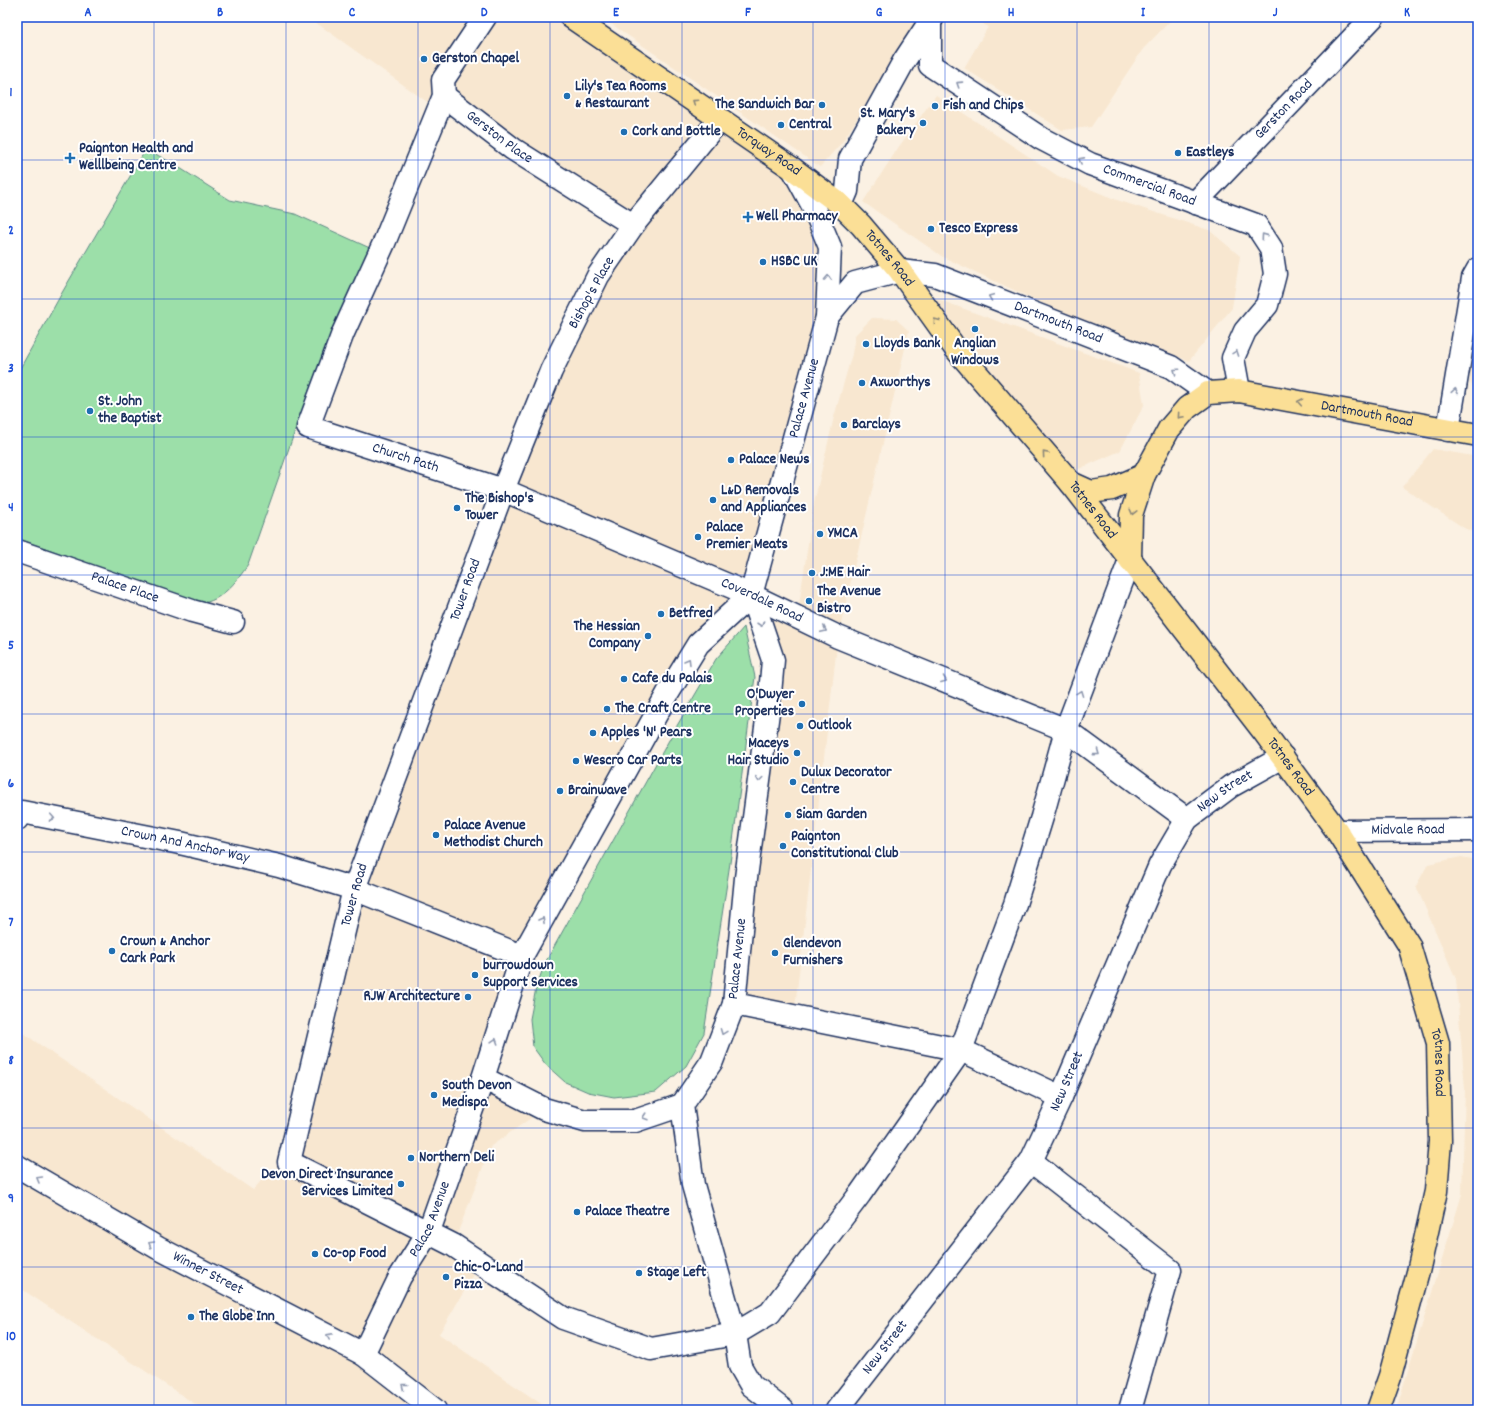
<svg xmlns="http://www.w3.org/2000/svg" width="1495" height="1427" viewBox="0 0 1495 1427" font-family="Dekko,sans-serif">
	<rect width="100%" height="100%" fill="#fbf1e3"/>
	<filter id="ink" filterUnits="userSpaceOnUse"><feTurbulence type="fractalNoise" baseFrequency=".025" numOctaves="2"/><feDisplacementMap in="SourceGraphic" scale="8" xChannelSelector="R" yChannelSelector="G"/><feConvolveMatrix kernelMatrix="1 2 1 2 8 2 1 2 1" color-interpolation-filters="sRGB"/></filter>
	<g filter="url(#ink)">
		<g fill="#f8e7d0">
			<polygon points="308,17 571,17 793,169 830,247 827,317 751,595 838,637 794,1016 734,1004 769,705 751,596 698,644 554,898 483,1078 544,1109 491,1146 453,1245 473,1276 439,1334 550,1410 204,1410 17,1286 17,1029 253,1190 267,1174 289,1162 354,889 503,490 633,226 455,104 447,116"/>
			<polygon points="601,17 917,17 920,19 843,141 820,167"/>
			<polygon points="973,17 1174,17 1143,49 1091,127 1062,130 964,68 988,27"/>
			<polygon points="936,95 1058,176 1117,200 1209,230 1240,256 1232,308 1189,361 1061,312 943,257 863,202 898,148"/>
			<polygon points="929,296 1139,373 1144,405 1120,451 1074,471"/>
			<polygon points="1478,311 1478,396 1470,382 1470,366"/>
			<polygon points="872,318 896,319 909,331 840,628 798,612 814,503 834,417 852,354 855,335"/>
			<polygon points="1433,449 1478,457 1478,534 1464,528 1402,487"/>
			<polygon points="1461,857 1478,860 1478,1410 1396,1410 1462,1194 1465,1089 1456,979 1416,886 1428,864"/>
		</g>
		<g fill="#9cdfa9" stroke="#5c8784">
			<path d="M146,149L172,163L230,200L295,214L372,249L350,290L308,413L296,428L248,565C237,581 218,606 195,603C190,602 185,598 180,596L17,538V374L63,291Z"/>
			<polygon points="744,627 755,677 730,863 704,1033 686,1066 656,1092 614,1097 588,1092 565,1082 546,1065 533,1047 530,1019 536,988 545,963 678,724 716,659"/>
		</g>
		<g fill="none" stroke-linecap="round" stroke-linejoin="round">
			<g stroke="#1b2f5e" stroke-width="25">
				<polyline id="pedestrian" points="841,205 847,191 850,159 904,61 933,17"/>
			</g>
			<g stroke="#1b2f5e" stroke-width="25">
				<g id="minor">
					<path id="s1" d="M485,17L443,80L444,96L384,243L343,333L308,427L503,490L751,595L838,637L1066,730L1187,819"/>
					<path id="s2" d="M926,17L930,21V65L1042,139L1090,164L1256,225L1271,248L1275,274L1267,305L1245,331L1233,358L1239,391"/>
					<path id="s3" d="M444,96L513,149L633,225"/>
					<polyline points="720,119 633,225 598,276 551,371 503,490 354,889 289,1162 453,1245 563,1318 651,1349 735,1334 770,1313 860,1194 961,1050 1015,904 1042,817 1066,730 1130,560"/>
					<path id="s4" d="M1195,203L1373,17"/>
					<path id="s5" d="M827,317L855,283L900,271L935,275L1171,367L1208,393"/>
					<polyline points="1448,430 1473,278 1478,269"/>
					<path id="s6" d="M17,551L192,611L233,622"/>
					<path id="s7" d="M751,595L827,317L830,247L813,206L793,169"/>
					<path id="s8" d="M17,819L22,812L180,843L279,866L354,889L522,956"/>
					<path id="s9" d="M1337,831L1478,830"/>
					<polyline points="734,1004 961,1050 1061,1097"/>
					<polyline points="682,1105 693,1185 735,1334 740,1366 751,1385 783,1410"/>
					<polyline points="1031,1161 1170,1270 1130,1410"/>
					<path id="s10" d="M363,1354L400,1277L429,1231L483,1078L522,956L668,693L698,644L751,595L773,660L769,705L746,878L734,1004L712,1061L682,1105L635,1121H585L544,1109L483,1078"/>
					<path id="s11" d="M837,1410L1031,1161L1061,1097L1160,865L1187,819L1231,786L1283,757"/>
				</g>
			</g>
			<g stroke="#1b2f5e" stroke-width="25">
				<g id="tertiary">
					<path id="s12" d="M17,1166L158,1248L363,1354L435,1410"/>
				</g>
			</g>
			<g stroke="#1b2f5e" stroke-width="25">
				<g id="primary">
					<path id="s13" d="M571,17L793,169L841,205L861,225L900,271L955,348L1071,483L1264,732L1337,831L1409,945L1438,1043L1440,1141L1436,1191L1418,1272L1390,1376L1378,1410"/>
					<polyline points="1071,483 1091,492 1112,489 1144,475"/>
					<path id="s14" d="M1130,560L1131,515L1144,475L1169,429L1187,408L1208,393L1239,391L1478,435"/>
				</g>
			</g>
			<use href="#pedestrian" stroke="#fff" stroke-width="22"/>
			<use href="#minor" stroke="#fff" stroke-width="22"/>
			<use href="#tertiary" stroke="#fff" stroke-width="22"/>
			<use href="#primary" stroke="#fbdf96" stroke-width="22"/>
		</g>
		<defs><path id="oneway-chevron" d="M-2-3.5L2.5 0L-2 3.5" fill="none" stroke-width="1.6" stroke-linecap="round" stroke-linejoin="round"/></defs>
		<g stroke="#8d97ae">
			<use href="#oneway-chevron" transform="translate(959 84) rotate(-147)"/>
			<use href="#oneway-chevron" transform="translate(1081 160) rotate(-152)"/>
			<use href="#oneway-chevron" transform="translate(1264 236) rotate(-125)"/>
			<use href="#oneway-chevron" transform="translate(828 278) rotate(-88)"/>
			<use href="#oneway-chevron" transform="translate(991 297) rotate(-159)"/>
			<use href="#oneway-chevron" transform="translate(1236 353) rotate(-70)"/>
			<use href="#oneway-chevron" transform="translate(1176 371) rotate(-145)"/>
			<use href="#oneway-chevron" transform="translate(1455 391) rotate(-81)"/>
			<use href="#oneway-chevron" transform="translate(761 624) rotate(71)"/>
			<use href="#oneway-chevron" transform="translate(824 630) rotate(25)"/>
			<use href="#oneway-chevron" transform="translate(688 661) rotate(-59)"/>
			<use href="#oneway-chevron" transform="translate(944 680) rotate(22)"/>
			<use href="#oneway-chevron" transform="translate(1080 693) rotate(-69)"/>
			<use href="#oneway-chevron" transform="translate(1097 753) rotate(36)"/>
			<use href="#oneway-chevron" transform="translate(759 779) rotate(98)"/>
			<use href="#oneway-chevron" transform="translate(52 818) rotate(11)"/>
			<use href="#oneway-chevron" transform="translate(542 920) rotate(-61)"/>
			<use href="#oneway-chevron" transform="translate(723 1032) rotate(111)"/>
			<use href="#oneway-chevron" transform="translate(495 1041) rotate(-72)"/>
			<use href="#oneway-chevron" transform="translate(645 1117) rotate(162)"/>
			<use href="#oneway-chevron" transform="translate(39 1179) rotate(-150)"/>
			<use href="#oneway-chevron" transform="translate(151 1244) rotate(-150)"/>
			<use href="#oneway-chevron" transform="translate(329 1336) rotate(-153)"/>
			<use href="#oneway-chevron" transform="translate(404 1386) rotate(-142)"/>
		</g>
		<g stroke="#8b877a">
			<use href="#oneway-chevron" transform="translate(695 102) rotate(-146)"/>
			<use href="#oneway-chevron" transform="translate(936 321) rotate(-126)"/>
			<use href="#oneway-chevron" transform="translate(1300 402) rotate(-169)"/>
			<use href="#oneway-chevron" transform="translate(1180 416) rotate(131)"/>
			<use href="#oneway-chevron" transform="translate(1045 454) rotate(-131)"/>
			<use href="#oneway-chevron" transform="translate(1133 512) rotate(104)"/>
		</g>
	</g>
	<path fill="none" stroke="#1d4ed8" stroke-width="1" stroke-opacity="0.55" d="M154,17V1410M286,17V1410M418,17V1410M550,17V1410M682,17V1410M813,17V1410M945,17V1410M1077,17V1410M1209,17V1410M1341,17V1410M17,160H1478M17,299H1478M17,437H1478M17,575H1478M17,714H1478M17,852H1478M17,990H1478M17,1128H1478M17,1267H1478"/>
	<g fill="#1f6fb2" stroke="#fff" stroke-width="1.5">
		<circle cx="424" cy="59" r="4"/>
		<circle cx="567" cy="96" r="4"/>
		<circle cx="822" cy="105" r="4"/>
		<circle cx="935" cy="106" r="4"/>
		<circle cx="923" cy="123" r="4"/>
		<circle cx="781" cy="125" r="4"/>
		<circle cx="624" cy="132" r="4"/>
		<circle cx="1178" cy="153" r="4"/>
		<path d="M68 152h4v4h4v4h-4v4h-4v-4h-4v-4h4z"/>
		<path d="M746 211h4v4h4v4h-4v4h-4v-4h-4v-4h4z"/>
		<circle cx="931" cy="229" r="4"/>
		<circle cx="763" cy="262" r="4"/>
		<circle cx="975" cy="329" r="4"/>
		<circle cx="866" cy="344" r="4"/>
		<circle cx="862" cy="383" r="4"/>
		<circle cx="90" cy="411" r="4"/>
		<circle cx="844" cy="425" r="4"/>
		<circle cx="731" cy="460" r="4"/>
		<circle cx="713" cy="500" r="4"/>
		<circle cx="457" cy="508" r="4"/>
		<circle cx="820" cy="534" r="4"/>
		<circle cx="698" cy="537" r="4"/>
		<circle cx="812" cy="573" r="4"/>
		<circle cx="809" cy="601" r="4"/>
		<circle cx="661" cy="614" r="4"/>
		<circle cx="648" cy="636" r="4"/>
		<circle cx="624" cy="679" r="4"/>
		<circle cx="802" cy="704" r="4"/>
		<circle cx="607" cy="709" r="4"/>
		<circle cx="800" cy="726" r="4"/>
		<circle cx="593" cy="733" r="4"/>
		<circle cx="797" cy="753" r="4"/>
		<circle cx="576" cy="761" r="4"/>
		<circle cx="793" cy="782" r="4"/>
		<circle cx="560" cy="791" r="4"/>
		<circle cx="788" cy="815" r="4"/>
		<circle cx="436" cy="835" r="4"/>
		<circle cx="783" cy="846" r="4"/>
		<circle cx="112" cy="951" r="4"/>
		<circle cx="775" cy="953" r="4"/>
		<circle cx="475" cy="975" r="4"/>
		<circle cx="468" cy="997" r="4"/>
		<circle cx="434" cy="1095" r="4"/>
		<circle cx="411" cy="1158" r="4"/>
		<circle cx="401" cy="1184" r="4"/>
		<circle cx="577" cy="1212" r="4"/>
		<circle cx="315" cy="1254" r="4"/>
		<circle cx="639" cy="1273" r="4"/>
		<circle cx="446" cy="1277" r="4"/>
		<circle cx="191" cy="1317" r="4"/>
	</g>
	<g text-anchor="middle" dominant-baseline="central" stroke-width="4" stroke-linejoin="round" paint-order="stroke">
		<g font-size="15" font-weight="bold" fill="#1b2f5e" stroke="#fff" text-anchor="start">
			<text x="432" y="59">Gerston Chapel</text>
			<text x="575" y="87">Lily's Tea Rooms<tspan x="575" dy="17">&amp; Restaurant</tspan></text>
			<text x="814" y="105" text-anchor="end">The Sandwich Bar</text>
			<text x="943" y="106">Fish and Chips</text>
			<text x="915" y="114" text-anchor="end">St. Mary's<tspan x="915" dy="17">Bakery</tspan></text>
			<text x="789" y="125">Central</text>
			<text x="632" y="132">Cork and Bottle</text>
			<text x="79" y="149">Paignton Health and<tspan x="79" dy="17">Welllbeing Centre</tspan></text>
			<text x="1186" y="153">Eastleys</text>
			<text x="756" y="217">Well Pharmacy</text>
			<text x="939" y="229">Tesco Express</text>
			<text x="771" y="262">HSBC UK</text>
			<text x="874" y="344">Lloyds Bank</text>
			<text x="975" y="344" text-anchor="middle">Anglian<tspan x="975" dy="17">Windows</tspan></text>
			<text x="870" y="383">Axworthys</text>
			<text x="98" y="402">St. John<tspan x="98" dy="17">the Baptist</tspan></text>
			<text x="852" y="425">Barclays</text>
			<text x="739" y="460">Palace News</text>
			<text x="721" y="491">L&amp;D Removals<tspan x="721" dy="17">and Appliances</tspan></text>
			<text x="465" y="499">The Bishop's<tspan x="465" dy="17">Tower</tspan></text>
			<text x="706" y="528">Palace<tspan x="706" dy="17">Premier Meats</tspan></text>
			<text x="828" y="534">YMCA</text>
			<text x="820" y="573">J:ME Hair</text>
			<text x="817" y="592">The Avenue<tspan x="817" dy="17">Bistro</tspan></text>
			<text x="669" y="614">Betfred</text>
			<text x="640" y="627" text-anchor="end">The Hessian<tspan x="640" dy="17">Company</tspan></text>
			<text x="632" y="679">Cafe du Palais</text>
			<text x="794" y="695" text-anchor="end">O'Dwyer<tspan x="794" dy="17">Properties</tspan></text>
			<text x="615" y="709">The Craft Centre</text>
			<text x="808" y="726">Outlook</text>
			<text x="601" y="733">Apples 'N' Pears</text>
			<text x="789" y="744" text-anchor="end">Maceys<tspan x="789" dy="17">Hair Studio</tspan></text>
			<text x="584" y="761">Wescro Car Parts</text>
			<text x="801" y="773">Dulux Decorator<tspan x="801" dy="17">Centre</tspan></text>
			<text x="568" y="791">Brainwave</text>
			<text x="796" y="815">Siam Garden</text>
			<text x="444" y="826">Palace Avenue<tspan x="444" dy="17">Methodist Church</tspan></text>
			<text x="791" y="837">Paignton<tspan x="791" dy="17">Constitutional Club</tspan></text>
			<text x="120" y="942">Crown &amp; Anchor<tspan x="120" dy="17">Cark Park</tspan></text>
			<text x="783" y="944">Glendevon<tspan x="783" dy="17">Furnishers</tspan></text>
			<text x="483" y="966">burrowdown<tspan x="483" dy="17">Support Services</tspan></text>
			<text x="460" y="997" text-anchor="end">RJW Architecture</text>
			<text x="442" y="1086">South Devon<tspan x="442" dy="17">Medispa</tspan></text>
			<text x="419" y="1158">Northern Deli</text>
			<text x="393" y="1175" text-anchor="end">Devon Direct Insurance<tspan x="393" dy="17">Services Limited</tspan></text>
			<text x="585" y="1212">Palace Theatre</text>
			<text x="323" y="1254">Co-op Food</text>
			<text x="454" y="1268">Chic-O-Land<tspan x="454" dy="17">Pizza</tspan></text>
			<text x="647" y="1273">Stage Left</text>
			<text x="199" y="1317">The Globe Inn</text>
		</g>
		<g font-size="15" fill="#1b2f5e" stroke="#fff">
			<text stroke="none"><textPath href="#s4" startOffset="129">Gerston Road</textPath></text>
			<text stroke="none"><textPath href="#s3" startOffset="69">Gerston Place</textPath></text>
			<text stroke="none"><textPath href="#s13" startOffset="239">Torquay Road</textPath></text>
			<text stroke="none"><textPath href="#s2" startOffset="301">Commercial Road</textPath></text>
			<text stroke="none"><textPath href="#s13" startOffset="401">Totnes Road</textPath></text>
			<text transform="translate(592 293) rotate(-61)">Bishop's Place</text>
			<text stroke="none"><textPath href="#s5" startOffset="258">Dartmouth Road</textPath></text>
			<text stroke="none"><textPath href="#s7" startOffset="204">Palace Avenue</textPath></text>
			<text stroke="none"><textPath href="#s14" startOffset="354">Dartmouth Road</textPath></text>
			<text stroke="none"><textPath href="#s1" startOffset="552">Church Path</textPath></text>
			<text stroke="none"><textPath href="#s13" startOffset="725">Totnes Road</textPath></text>
			<text stroke="none"><textPath href="#s6" startOffset="114">Palace Place</textPath></text>
			<text transform="translate(466 590) rotate(-70)">Tower Road</text>
			<text stroke="none"><textPath href="#s1" startOffset="936">Coverdale Road</textPath></text>
			<text stroke="none"><textPath href="#s13" startOffset="1049">Totnes Road</textPath></text>
			<text stroke="none"><textPath href="#s11" startOffset="739">New Street</textPath></text>
			<text stroke="none"><textPath href="#s9" startOffset="71">Midvale Road</textPath></text>
			<text stroke="none"><textPath href="#s8" startOffset="175">Crown And Anchor Way</textPath></text>
			<text transform="translate(355 895) rotate(-74)">Tower Road</text>
			<text transform="translate(738 959) rotate(-84)">Palace Avenue</text>
			<text stroke="none"><textPath href="#s13" startOffset="1385">Totnes Road</textPath></text>
			<text stroke="none"><textPath href="#s11" startOffset="403">New Street</textPath></text>
			<text stroke="none"><textPath href="#s10" startOffset="151">Palace Avenue</textPath></text>
			<text stroke="none"><textPath href="#s12" startOffset="219">Winner Street</textPath></text>
			<text stroke="none"><textPath href="#s11" startOffset="79">New Street</textPath></text>
		</g>
	</g>
	<rect width="1495" height="1427" fill="none" stroke="#fff" stroke-width="44"/>
	<rect x="22" y="22" width="1451" height="1383" fill="none" stroke="#1d4ed8" stroke-width="1.5"/>
	<g font-size="13" text-anchor="middle" font-weight="bold" fill="#1d4ed8">
		<text x="88" y="16">A</text>
		<text x="220" y="16">B</text>
		<text x="352" y="16">C</text>
		<text x="484" y="16">D</text>
		<text x="616" y="16">E</text>
		<text x="748" y="16">F</text>
		<text x="879" y="16">G</text>
		<text x="1011" y="16">H</text>
		<text x="1143" y="16">I</text>
		<text x="1275" y="16">J</text>
		<text x="1407" y="16">K</text>
		<text x="11" y="96">1</text>
		<text x="11" y="234">2</text>
		<text x="11" y="372">3</text>
		<text x="11" y="511">4</text>
		<text x="11" y="649">5</text>
		<text x="11" y="787">6</text>
		<text x="11" y="926">7</text>
		<text x="11" y="1064">8</text>
		<text x="11" y="1202">9</text>
		<text x="11" y="1340">10</text>
	</g>
</svg>
